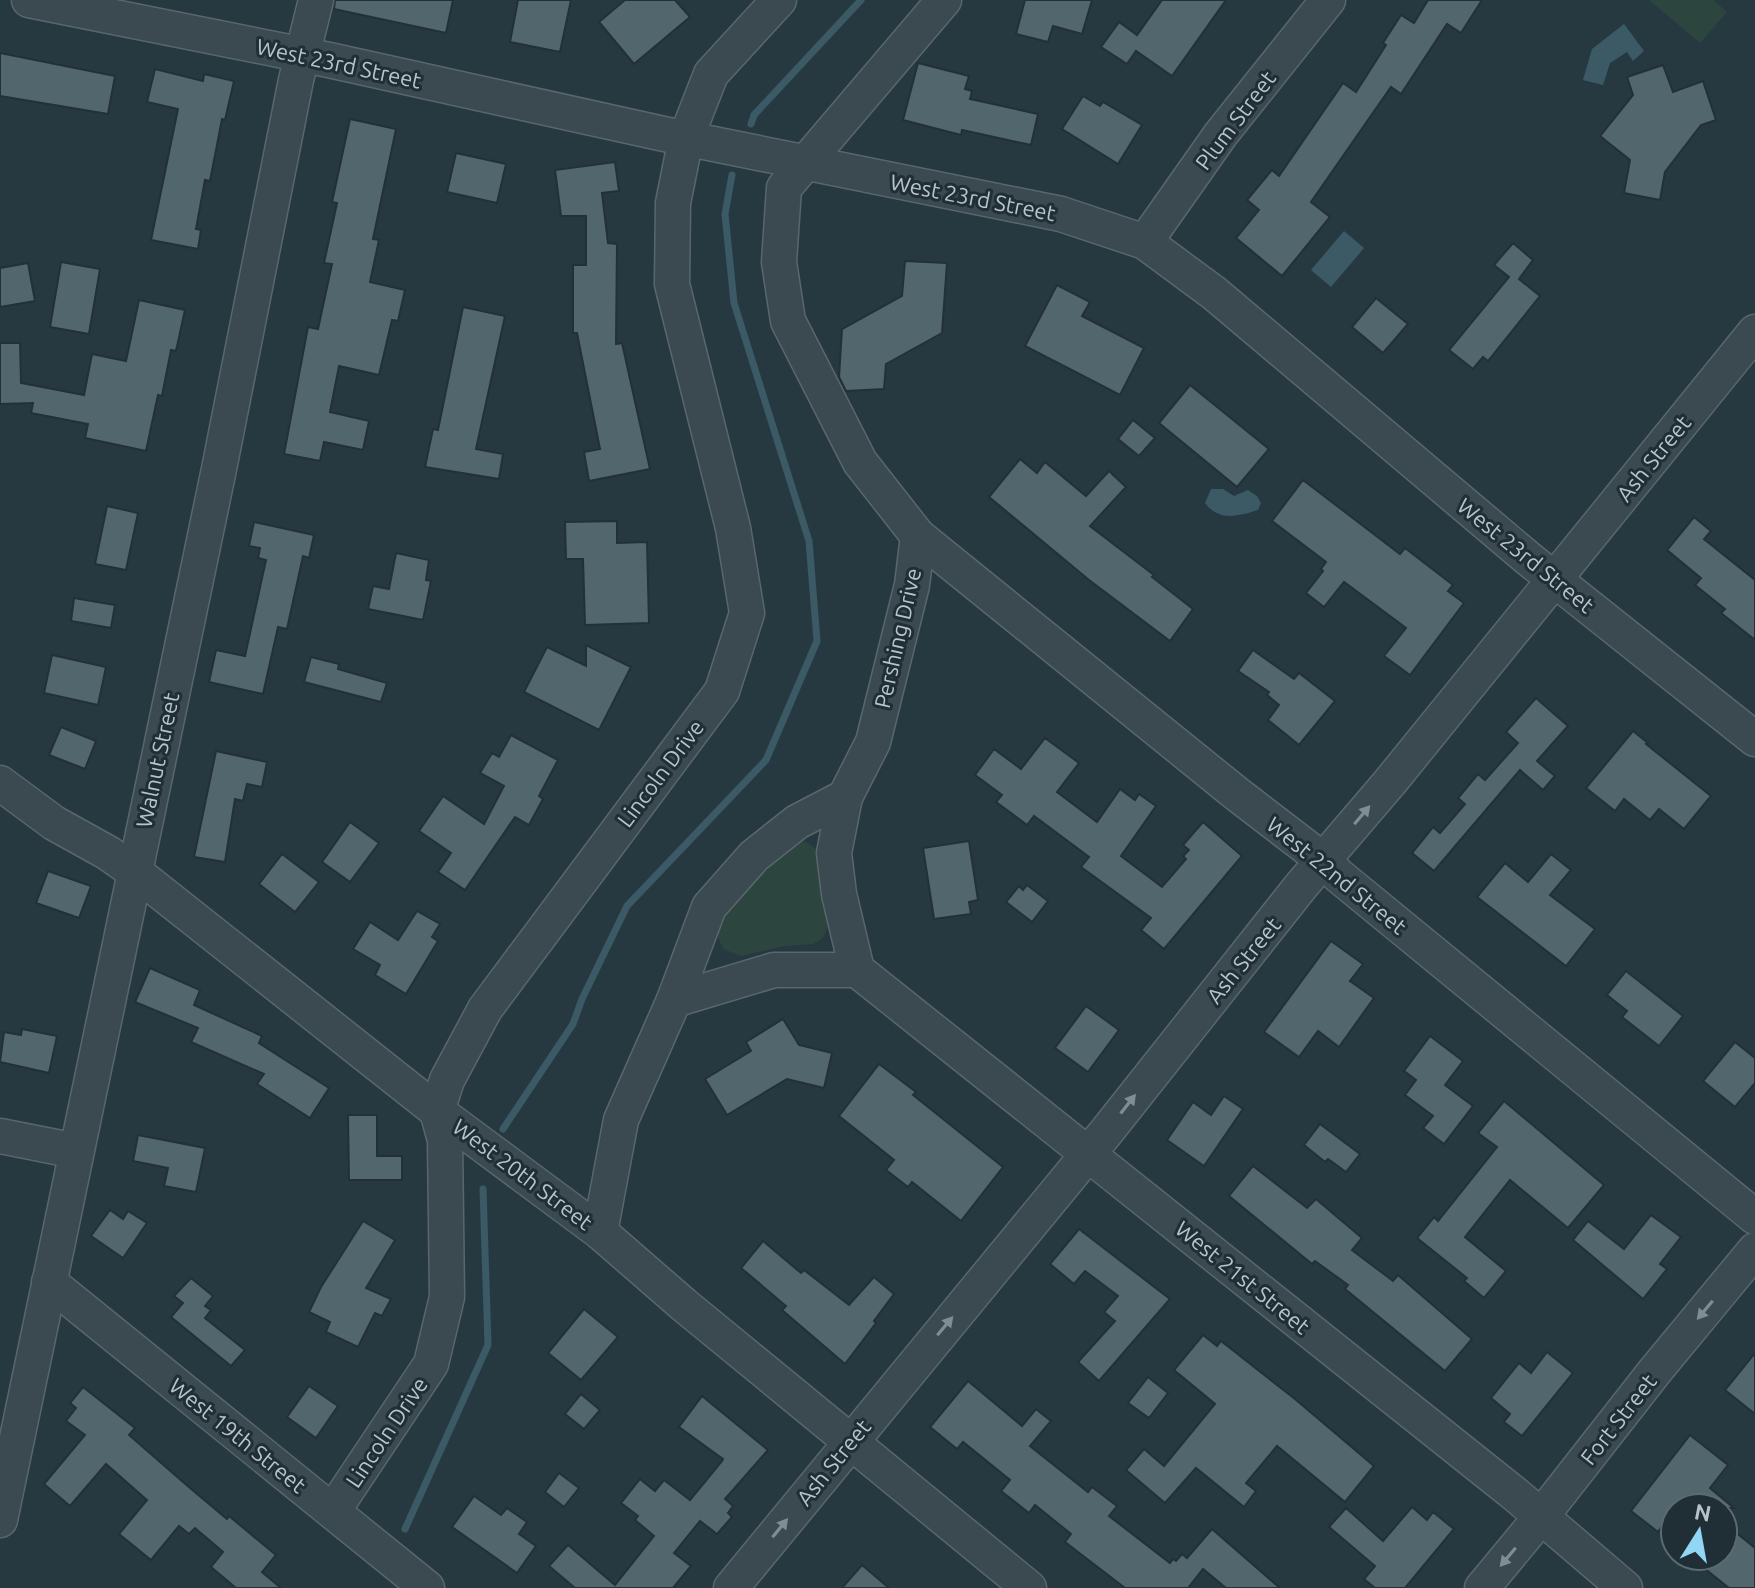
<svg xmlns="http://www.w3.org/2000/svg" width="1755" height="1588" viewBox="0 0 1755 1588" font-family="Ubuntu,sans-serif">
	<rect width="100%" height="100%" fill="#273940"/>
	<g fill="#2c453f">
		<polygon points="1649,0 1713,0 1727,12 1700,43"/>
		<polygon points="805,841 818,851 828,927 823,938 813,944 785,946 741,956 723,949 716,932 721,915 793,844"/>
	</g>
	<g fill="#3b5a66">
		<polygon points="1624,24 1644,51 1633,61 1627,52 1610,63 1603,85 1583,80 1592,49"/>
		<polygon points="1344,231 1364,248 1331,287 1311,270"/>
		<path d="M1211,489H1223L1234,496L1248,490L1257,496L1261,503L1258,510C1239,516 1219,522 1205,503Z"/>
	</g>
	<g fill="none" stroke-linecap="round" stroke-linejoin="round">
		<g stroke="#3b5a66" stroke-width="7">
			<polyline points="751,124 754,115 861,0"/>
			<polyline points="503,1129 573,1024 582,999 627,906 766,760 817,641 809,541 734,303 725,214 732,175"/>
			<polyline points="405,1529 488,1345 483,1189"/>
		</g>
	</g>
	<g fill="#52666d" stroke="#223137" stroke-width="2">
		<polygon points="335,0 453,0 446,33 334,9"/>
		<polygon points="518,0 571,0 560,52 510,42"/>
		<polygon points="625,0 675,0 690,17 634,64 599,22"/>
		<polygon points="1025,0 1092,0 1082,34 1053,26 1048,42 1016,34"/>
		<polygon points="1162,0 1226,0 1172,76 1136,51 1127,64 1101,47 1119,22 1137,35"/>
		<polygon points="1428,0 1482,0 1461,33 1447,24 1401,94 1391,87 1311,202 1330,217 1282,276 1236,238 1259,210 1247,200 1272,170 1279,176 1343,83 1356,92 1386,45 1383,43 1401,15 1414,23"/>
		<polygon points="0,53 115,76 108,114 0,96"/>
		<polygon points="918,63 969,76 965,89 972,91 970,99 1038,114 1031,145 962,130 961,135 903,120"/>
		<polygon points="1663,65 1673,92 1703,81 1716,120 1701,125 1665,172 1660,200 1624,193 1630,160 1600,136 1633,95 1627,77"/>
		<polygon points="155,69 203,81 204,74 234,81 225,120 222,119 210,181 205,180 196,229 201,230 198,249 151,240 178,109 147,102"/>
		<polygon points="1083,96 1100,106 1103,102 1142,125 1118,164 1062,129"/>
		<polygon points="350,119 396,129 373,239 379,240 370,282 405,290 398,321 392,320 379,375 339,366 330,412 369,421 363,450 324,442 320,461 284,454 308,327 318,329 332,264 324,263 337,203 332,202"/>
		<polygon points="456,153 506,164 497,203 447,192"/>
		<polygon points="615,162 619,191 602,193 608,243 617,244 616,344 622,343 650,469 589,481 584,452 600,449 577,333 573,333 573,265 586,265 586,216 561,216 555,170"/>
		<polygon points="1513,243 1533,260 1519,279 1540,296 1488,361 1483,357 1473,369 1449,350 1509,277 1494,265"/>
		<polygon points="905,261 947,263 942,333 886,364 884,389 846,391 839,377 842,329 902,296"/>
		<polygon points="61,262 100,269 89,334 50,327"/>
		<polygon points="28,263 35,301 0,307 0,268"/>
		<polygon points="1057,285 1090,302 1082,316 1144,348 1120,395 1025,346"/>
		<polygon points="1376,298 1408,324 1383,353 1352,327"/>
		<polygon points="139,300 185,310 176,351 171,350 162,396 158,395 146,451 85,438 88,424 31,413 33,403 0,404 0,343 20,343 21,383 84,395 92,354 126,361"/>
		<polygon points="463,307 505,316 476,449 503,454 499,479 425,467 433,429 438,430"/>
		<polygon points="1190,385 1269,449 1237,487 1159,423"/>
		<polygon points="1133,420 1155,438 1139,456 1118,439"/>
		<polygon points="1020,459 1037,473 1045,462 1086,496 1109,471 1126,487 1090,526 1154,575 1152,577 1193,609 1170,641 1089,580 989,497"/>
		<polygon points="1303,480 1400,554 1405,548 1453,585 1448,591 1464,603 1410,675 1384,656 1406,628 1344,582 1324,607 1306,593 1323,571 1321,569 1326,562 1272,521"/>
		<polygon points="107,506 138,513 126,570 95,564"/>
		<polygon points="1694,517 1711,531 1704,539 1755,580 1755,640 1721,613 1725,609 1695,585 1701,578 1667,550"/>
		<polygon points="617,521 617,543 647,542 649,623 585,625 583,559 566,559 565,522"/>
		<polygon points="254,522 314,535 309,558 303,556 287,629 278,627 263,694 209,682 216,650 245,656 266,560 258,558 260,548 249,546"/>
		<polygon points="396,553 429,560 426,580 431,581 423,620 368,609 373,586 389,589"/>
		<polygon points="74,598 115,605 111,628 71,621"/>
		<polygon points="586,645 631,667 599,730 524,692 547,647 586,666"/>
		<polygon points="1253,650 1294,679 1299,673 1335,701 1299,745 1268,720 1279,705 1267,695 1269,692 1238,671"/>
		<polygon points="52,655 106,667 98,705 44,693"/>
		<polygon points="311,657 339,664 338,669 387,683 381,702 304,682"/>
		<polygon points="1536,698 1568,726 1537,761 1555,776 1543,790 1520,770 1434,871 1412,853 1433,827 1440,833 1465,804 1458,798 1478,774 1485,780 1518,743 1506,732"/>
		<polygon points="61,727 96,741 85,769 49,755"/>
		<polygon points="1633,731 1648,743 1646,744 1711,796 1684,829 1659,809 1650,820 1624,799 1615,811 1586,788"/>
		<polygon points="511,735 558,760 539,796 543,799 529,825 515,817 465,890 438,872 451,853 419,831 443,796 484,824 504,786 480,773 492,753 499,757"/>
		<polygon points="1045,738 1079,763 1057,792 1097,822 1120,789 1135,800 1139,794 1156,806 1121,856 1162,887 1186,859 1183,856 1189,850 1183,845 1203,822 1242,856 1164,949 1141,930 1151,918 1081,867 1089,857 1034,816 1027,825 996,802 1002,795 975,775 994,749 1021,769"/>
		<polygon points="216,751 267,762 262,787 247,784 243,801 235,799 225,862 194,857"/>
		<polygon points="350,822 379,843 350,882 322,862"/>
		<polygon points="969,841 978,900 969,902 971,914 934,919 923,848"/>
		<polygon points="282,854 319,882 295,912 259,884"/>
		<polygon points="1551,854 1571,870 1550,895 1595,929 1566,966 1477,897 1505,863 1528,882"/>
		<polygon points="48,871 91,886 79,918 36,903"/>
		<polygon points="1027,885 1048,901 1032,922 1006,902 1019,886 1023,890"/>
		<polygon points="417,911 440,924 432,937 438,941 406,994 375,975 380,965 353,949 370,922 398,940"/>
		<polygon points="1331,941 1363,964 1350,981 1374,998 1339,1047 1318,1031 1299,1057 1264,1032"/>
		<polygon points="150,968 200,990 194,1005 262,1036 259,1043 329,1088 310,1118 257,1084 264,1074 191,1042 198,1028 135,1002"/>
		<polygon points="1626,971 1683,1016 1659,1046 1622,1017 1627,1011 1607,995"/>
		<polygon points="1086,1006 1119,1030 1088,1072 1055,1048"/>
		<polygon points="783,1019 799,1045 832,1053 824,1088 787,1079 727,1115 705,1079 751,1051 746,1042"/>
		<polygon points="22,1029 57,1036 49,1073 0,1062 4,1032 21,1035"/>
		<polygon points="1430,1036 1463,1061 1445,1085 1473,1106 1444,1144 1423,1128 1433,1116 1405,1095 1416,1080 1404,1071"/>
		<polygon points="1735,1042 1755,1058 1755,1083 1735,1107 1703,1081"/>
		<polygon points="879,1064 916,1092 913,1095 1003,1167 961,1221 912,1182 908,1187 886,1170 894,1160 839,1116"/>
		<polygon points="1224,1096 1243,1109 1204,1166 1167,1140 1193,1102 1211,1115"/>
		<polygon points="1504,1101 1604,1185 1568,1228 1510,1180 1465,1237 1506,1271 1484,1298 1464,1281 1467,1278 1417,1238 1434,1217 1438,1221 1497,1147 1478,1133"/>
		<polygon points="348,1115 377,1115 377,1156 402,1156 402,1180 349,1180"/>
		<polygon points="1320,1124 1360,1154 1346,1172 1328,1159 1325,1162 1304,1145"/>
		<polygon points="138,1135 205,1148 196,1192 164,1186 168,1168 133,1161"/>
		<polygon points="1253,1166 1307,1208 1316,1199 1362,1238 1352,1250 1393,1281 1398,1275 1472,1339 1445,1371 1345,1289 1348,1285 1315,1261 1312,1264 1229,1196"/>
		<polygon points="110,1210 123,1219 128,1211 147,1223 123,1258 91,1236"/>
		<polygon points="1651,1215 1681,1237 1660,1264 1667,1269 1643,1299 1573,1240 1588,1221 1624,1249"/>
		<polygon points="363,1221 395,1240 366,1288 391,1299 382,1316 375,1313 358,1347 326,1332 330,1322 309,1312 321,1287"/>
		<polygon points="1079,1229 1170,1299 1099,1381 1078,1362 1115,1321 1104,1312 1118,1296 1085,1271 1074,1284 1050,1264"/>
		<polygon points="763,1241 801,1273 804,1270 849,1305 874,1277 894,1294 874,1321 876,1323 845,1364 782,1310 786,1306 741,1268"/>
		<polygon points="191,1278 213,1296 205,1306 211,1310 205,1318 245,1350 231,1366 171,1317 183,1303 174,1296"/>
		<polygon points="584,1309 618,1337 581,1380 548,1353"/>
		<polygon points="1203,1335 1217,1346 1221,1341 1295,1399 1374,1466 1345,1502 1277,1446 1246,1483 1256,1491 1244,1507 1196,1468 1165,1503 1126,1470 1144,1449 1164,1466 1215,1404 1174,1370"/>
		<polygon points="1547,1352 1573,1373 1522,1436 1504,1422 1510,1414 1491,1398 1519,1363 1531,1373"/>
		<polygon points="1755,1353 1755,1414 1725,1390"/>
		<polygon points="1148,1377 1168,1393 1149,1418 1128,1403"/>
		<polygon points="968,1381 1022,1426 1036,1409 1051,1421 1030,1446 1088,1492 1092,1487 1117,1506 1109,1516 1170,1563 1173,1559 1176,1561 1182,1554 1187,1558 1212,1529 1280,1588 1226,1588 1203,1569 1188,1588 1125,1588 1065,1542 1071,1534 1035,1505 1029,1513 1001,1491 1010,1480 963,1442 957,1449 930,1427"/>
		<polygon points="309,1386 338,1406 316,1438 287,1417"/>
		<polygon points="83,1387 135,1428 129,1435 190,1488 227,1519 229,1516 276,1555 262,1572 281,1588 236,1588 211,1567 223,1552 195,1528 189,1534 179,1526 151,1560 119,1534 147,1500 106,1464 70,1506 44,1484 85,1435 66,1421 76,1408 70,1403"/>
		<polygon points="581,1394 600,1410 584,1429 565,1414"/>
		<polygon points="702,1396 768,1450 725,1499 733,1506 728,1513 732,1517 717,1534 700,1521 674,1553 691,1566 673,1588 575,1588 549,1566 568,1545 615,1585 654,1536 635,1520 638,1516 621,1503 640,1479 655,1491 664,1480 690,1500 722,1461 723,1459 679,1427"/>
		<polygon points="1690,1435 1728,1465 1710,1488 1734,1508 1675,1508 1658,1532 1631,1511"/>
		<polygon points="559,1473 579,1488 564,1507 545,1492"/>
		<polygon points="474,1496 501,1515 507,1508 527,1522 519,1534 536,1546 517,1573 452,1527"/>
		<polygon points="1412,1507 1427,1520 1433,1512 1454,1529 1405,1588 1375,1588 1364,1579 1375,1566 1329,1527 1346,1508 1383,1541"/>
		<polygon points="1723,1522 1755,1548 1755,1588 1729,1588 1689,1556 1723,1556"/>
		<polygon points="862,1565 889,1588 842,1588"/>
	</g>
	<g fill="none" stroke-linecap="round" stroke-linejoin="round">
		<g stroke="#59676d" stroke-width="37">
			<g id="minor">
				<polyline points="29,0 329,60 664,134 1061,214 1145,242 1214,293 1530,560 1755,739"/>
				<polyline points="944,0 784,188 779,262 788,321 860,462 918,536 1237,794 1323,860 1339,876 1755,1217"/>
				<polyline points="1145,242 1221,134 1328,0"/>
				<polyline points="0,783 54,823 108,853 135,872 437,1111 600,1232 684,1305 1029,1588"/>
				<polyline points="845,797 834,853 839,894 857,970"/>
				<polyline points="674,1000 774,970 857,970 1516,1495 1625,1588"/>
				<polyline points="0,1136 76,1151"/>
				<polyline points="600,1232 621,1120 674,1000 709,907 754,856 797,822 845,797 873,742 912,585 918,536"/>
				<polyline points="49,1282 427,1588"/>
				<polyline points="333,1511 431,1364 447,1297 445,1140 437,1111 447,1080 485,1009 722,691 747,613 733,528 672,284 673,203 686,138 711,74 779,0"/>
				<polyline points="0,1520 219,469 296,80 316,0"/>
				<polyline points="731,1588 1107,1131 1301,886 1390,782 1755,332"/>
				<polyline points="1482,1588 1540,1518 1655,1371 1755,1250"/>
			</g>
		</g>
		<use href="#minor" stroke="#3b4a50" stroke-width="34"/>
	</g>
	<defs><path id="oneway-solid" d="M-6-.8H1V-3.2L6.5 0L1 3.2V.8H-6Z" transform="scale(2)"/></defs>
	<g fill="#808d93">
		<use href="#oneway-solid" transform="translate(1362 815) rotate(-50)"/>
		<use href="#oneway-solid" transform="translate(1128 1104) rotate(-52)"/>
		<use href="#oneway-solid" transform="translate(1705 1310) rotate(130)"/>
		<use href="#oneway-solid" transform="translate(945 1326) rotate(-50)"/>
		<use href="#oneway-solid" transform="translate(780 1528) rotate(-51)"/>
		<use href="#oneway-solid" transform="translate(1508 1557) rotate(130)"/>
	</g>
	<g text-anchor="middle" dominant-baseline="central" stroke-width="6" stroke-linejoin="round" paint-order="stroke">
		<g font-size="22" fill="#b8c4ca" stroke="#202f35">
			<text transform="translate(339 63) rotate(12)">West 23rd Street</text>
			<text transform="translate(1235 120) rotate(-53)">Plum Street</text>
			<text transform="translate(973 197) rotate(11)">West 23rd Street</text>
			<text transform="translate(1653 458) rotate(-51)">Ash Street</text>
			<text transform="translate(1526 555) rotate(39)">West 23rd Street</text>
			<text transform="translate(897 638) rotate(-77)">Pershing Drive</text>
			<text transform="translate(157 760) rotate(-78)">Walnut Street</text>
			<text transform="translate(660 773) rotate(-53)">Lincoln Drive</text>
			<text transform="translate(1337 875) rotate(39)">West 22nd Street</text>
			<text transform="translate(1243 960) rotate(-51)">Ash Street</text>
			<text transform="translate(523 1174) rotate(37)">West 20th Street</text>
			<text transform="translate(1243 1277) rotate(39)">West 21st Street</text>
			<text transform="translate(1618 1419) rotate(-52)">Fort Street</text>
			<text transform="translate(386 1432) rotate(-56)">Lincoln Drive</text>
			<text transform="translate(238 1435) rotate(39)">West 19th Street</text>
			<text transform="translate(833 1462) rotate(-51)">Ash Street</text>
		</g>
	</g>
	<g transform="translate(1699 1532) rotate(11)"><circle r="38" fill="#202f35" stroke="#5d6b71" stroke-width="2"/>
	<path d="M0-6L14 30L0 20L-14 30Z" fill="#92d6f5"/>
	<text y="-12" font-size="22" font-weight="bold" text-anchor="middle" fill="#b8c4ca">N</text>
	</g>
</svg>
